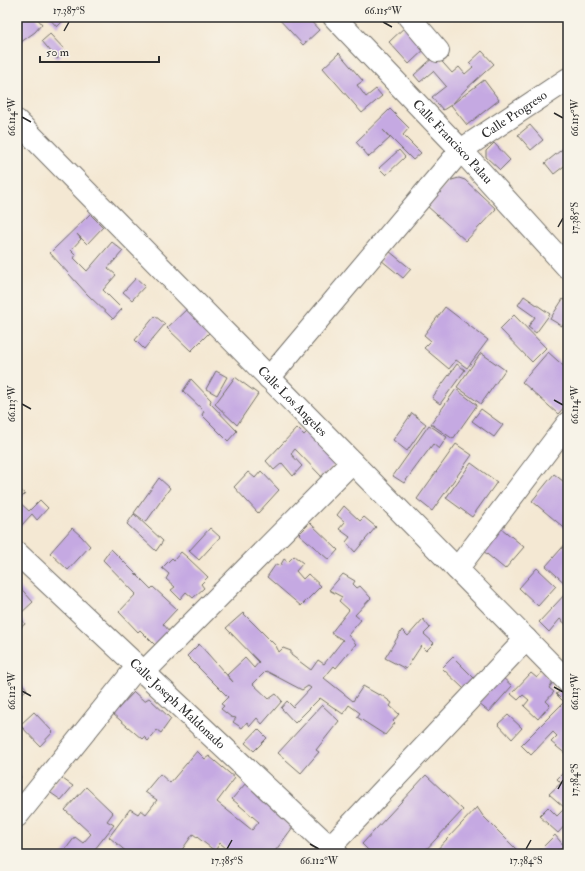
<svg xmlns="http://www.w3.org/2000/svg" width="585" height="871" viewBox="0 0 585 871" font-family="'IM FELL Double Pica',serif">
	<rect width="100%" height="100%" fill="#f7f3e8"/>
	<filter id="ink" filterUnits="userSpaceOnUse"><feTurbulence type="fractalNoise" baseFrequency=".025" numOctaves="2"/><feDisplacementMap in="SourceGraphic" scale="8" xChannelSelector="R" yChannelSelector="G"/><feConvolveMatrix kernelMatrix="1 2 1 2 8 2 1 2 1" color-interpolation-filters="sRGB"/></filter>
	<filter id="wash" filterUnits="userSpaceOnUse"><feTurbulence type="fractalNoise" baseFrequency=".012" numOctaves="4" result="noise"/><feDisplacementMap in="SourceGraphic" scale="16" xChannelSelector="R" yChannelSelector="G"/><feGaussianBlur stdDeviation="0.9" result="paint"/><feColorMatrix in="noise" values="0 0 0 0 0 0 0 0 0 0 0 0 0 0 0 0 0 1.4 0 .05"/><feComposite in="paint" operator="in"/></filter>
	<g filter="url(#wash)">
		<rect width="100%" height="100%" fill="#f4e8d3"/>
		<g id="blocks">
			<g fill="#c5a9e2">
				<polygon points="17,17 36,17 42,24 35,32 17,45"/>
				<polygon points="48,17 67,17 57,27"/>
				<polygon points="277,17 307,17 319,30 303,45"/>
				<polygon points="408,24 428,46 409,64 389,42"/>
				<polygon points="50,34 66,51 57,59 42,41"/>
				<polygon points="482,51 494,64 466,89 451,105 484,80 499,100 467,125 451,105 443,110 432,97 446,86 433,71 420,82 414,75 436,55 452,73 459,67 465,74 473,67 469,63"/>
				<polygon points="339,53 363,81 357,85 366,97 376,89 382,96 362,113 323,68"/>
				<polygon points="390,109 409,128 403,135 421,153 413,160 383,130 390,138 369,157 356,142"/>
				<polygon points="530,125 543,140 531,150 518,135"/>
				<polygon points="568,134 568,146 562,139"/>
				<polygon points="494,143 510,160 500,170 486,157 486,151"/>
				<polygon points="565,147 568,151 568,163 554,174 545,163"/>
				<polygon points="399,150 405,157 386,175 379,168"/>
				<polygon points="459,178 465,180 496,209 466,241 427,206 448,181"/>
				<polygon points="90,214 103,227 87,244 77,234 81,239 71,250 76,255 74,258 87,271 112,242 123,251 108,268 116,275 103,290 122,309 113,319 87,294 50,253"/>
				<polygon points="389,251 411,269 403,278 381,260"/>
				<polygon points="136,278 145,286 132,300 123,292"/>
				<polygon points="524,296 550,314 536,333 528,327 535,317 518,305"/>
				<polygon points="563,299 568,302 568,318 562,326 550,319"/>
				<polygon points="445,307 488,340 467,368 456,360 449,369 424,348 431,341 424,335"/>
				<polygon points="188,308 210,332 191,351 167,328"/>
				<polygon points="514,315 546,348 532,362 500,329"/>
				<polygon points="155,316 165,324 144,349 135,340"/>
				<polygon points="548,352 568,370 568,403 558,414 522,382"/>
				<polygon points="481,353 505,370 481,404 457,387"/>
				<polygon points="457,364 465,370 440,404 432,398"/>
				<polygon points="216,371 227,377 217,395 206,389"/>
				<polygon points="235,377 258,394 237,425 215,404"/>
				<polygon points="191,379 211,400 210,403 237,431 228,441 202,415 204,411 183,391"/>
				<polygon points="456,389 477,405 453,439 431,424"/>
				<polygon points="481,409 503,425 494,437 472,421"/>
				<polygon points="412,413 426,424 407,451 393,440"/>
				<polygon points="429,425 447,437 439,449 433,444 404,483 393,476"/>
				<polygon points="297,428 304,435 311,428 340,458 322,477 295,449 291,454 302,466 293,476 282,463 274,470 266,461"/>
				<polygon points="456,444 472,455 432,511 417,499"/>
				<polygon points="471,463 497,482 472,517 446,498"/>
				<polygon points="261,471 279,490 258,513 234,487 248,472 255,478"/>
				<polygon points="554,474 568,485 568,531 532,501"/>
				<polygon points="159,478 170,488 146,522 134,513"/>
				<polygon points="17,487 25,494 18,501 29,511 40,500 48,508 37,520 32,514 21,526 17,522"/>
				<polygon points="344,506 360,521 364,517 376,527 355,552 346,542 350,537 339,529 345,522 337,515"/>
				<polygon points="134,514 163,541 156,551 127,524"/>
				<polygon points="310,523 338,550 329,560 299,534"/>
				<polygon points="72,528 81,536 90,546 68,570 50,553"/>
				<polygon points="210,528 220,537 199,560 189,551"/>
				<polygon points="501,528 524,547 505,569 482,550"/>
				<polygon points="568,541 568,586 546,566"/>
				<polygon points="111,549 151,589 153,587 177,609 163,624 170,632 156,646 140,630 138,632 119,612 136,594 103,560"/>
				<polygon points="181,552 187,557 208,577 201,584 204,588 193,598 186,592 180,599 171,590 175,587 166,579 169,574 162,568 172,558 174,560"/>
				<polygon points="294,556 303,563 296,571 303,579 308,574 321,586 301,606 267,577 276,564 280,566 284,559 288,562"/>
				<polygon points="537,568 556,586 538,606 519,588"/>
				<polygon points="343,574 355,581 353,584 357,588 360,586 371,598 355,615 361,620 348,635 356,644 336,668 334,666 324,678 353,701 363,686 379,695 380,694 392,703 390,706 399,714 393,721 395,723 385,735 357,717 360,713 349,705 343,714 320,698 295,723 281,708 287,701 293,707 311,688 308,686 302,690 266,671 253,684 269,699 276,694 282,701 262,724 257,718 250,726 247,722 242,728 233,722 236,718 231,717 221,709 224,706 221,704 228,697 187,656 199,644 233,682 227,675 245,658 254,668 259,662 226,628 243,613 276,646 279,652 283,648 291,651 291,655 311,670 318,660 324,664 343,640 331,633 349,610 339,601 342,597 329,590"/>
				<polygon points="17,584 33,602 19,615 25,624 17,630"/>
				<polygon points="567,592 568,594 568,626 560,619 549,632 539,622"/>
				<polygon points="423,619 430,628 424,634 434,643 426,651 421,646 406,669 385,658 402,630 408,636"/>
				<polygon points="453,657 474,678 464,689 442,668"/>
				<polygon points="542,672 553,682 549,688 554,692 546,701 550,705 538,719 524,706 529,700 523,695 518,700 511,694 531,673 537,678"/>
				<polygon points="502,677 512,686 489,712 478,703"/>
				<polygon points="17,678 27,689 17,698"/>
				<polygon points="564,689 568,693 568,716 566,718 568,719 568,754 567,755 551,742 557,736 553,732 531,755 521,745 564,702 556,694"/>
				<polygon points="134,692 144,701 149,698 171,719 161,733 157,730 148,741 144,737 142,739 113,714"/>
				<polygon points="322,705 339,721 316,750 319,752 301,773 278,753"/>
				<polygon points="34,712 53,732 40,746 20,725"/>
				<polygon points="508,715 522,728 512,739 498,724"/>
				<polygon points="258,729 267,738 254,751 245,743"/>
				<polygon points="197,751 205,759 209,756 235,778 217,802 252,830 259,822 232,799 246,783 293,827 273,854 233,854 220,843 215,851 193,834 179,854 129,854 109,837 130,809 138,814 141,810 146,814 157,800 145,792 160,774 170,783"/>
				<polygon points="568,768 568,822 558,833 539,816 548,807 557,816 565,808 549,794 561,783 557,779"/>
				<polygon points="17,773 21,777 17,782"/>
				<polygon points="426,775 463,810 422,854 372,854 362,844"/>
				<polygon points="60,777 73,786 61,800 48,791"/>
				<polygon points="86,787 113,813 107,821 114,825 91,854 62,854 75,837 83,843 91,834 65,810"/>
				<polygon points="477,807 483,816 521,854 433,854"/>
				<polygon points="555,835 564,846 554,854 536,854"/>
			</g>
		</g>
	</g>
	<g filter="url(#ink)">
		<use href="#blocks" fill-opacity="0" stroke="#716d66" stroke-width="1"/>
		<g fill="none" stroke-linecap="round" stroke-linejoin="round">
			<g stroke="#716d66" stroke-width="24">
				<g id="minor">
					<path id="s1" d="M334,17L461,150L568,268"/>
					<polyline points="409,17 438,51"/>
					<path id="s2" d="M17,121L568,682"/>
					<path id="s3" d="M269,378L461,150L568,79"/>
					<path id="s4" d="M17,553L337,854"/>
					<polyline points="457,569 568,423"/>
					<polyline points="143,673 352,462"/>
					<polyline points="17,816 137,667"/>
					<polyline points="330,847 526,639"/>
				</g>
			</g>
			<use href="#minor" stroke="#fff" stroke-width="22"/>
		</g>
	</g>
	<path fill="none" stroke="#2b2b2b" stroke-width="1.5" d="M383,22L392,27M64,31L69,22M554,113L563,118M22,117L31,122M558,227L563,218M554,400L563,405M22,404L31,409M554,687L563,692M22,691L31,696M558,789L563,780M310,844L319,849M227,849L232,840M526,849L531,840"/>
	<g text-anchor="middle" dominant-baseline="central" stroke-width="3" stroke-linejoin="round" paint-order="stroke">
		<g font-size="13" fill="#2b2b2b" stroke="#f7f3e8">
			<text stroke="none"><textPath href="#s3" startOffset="362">Calle Progreso</textPath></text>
			<text stroke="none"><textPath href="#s1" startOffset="172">Calle Francisco Palau</textPath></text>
			<text stroke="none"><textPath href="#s2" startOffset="393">Calle Los Angeles</textPath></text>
			<text stroke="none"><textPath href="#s4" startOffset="220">Calle Joseph Maldonado</textPath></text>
		</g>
	</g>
	<rect width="585" height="871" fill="none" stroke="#f7f3e8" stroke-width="44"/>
	<path d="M40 56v6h119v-6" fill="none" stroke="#2b2b2b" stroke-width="2"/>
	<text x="46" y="56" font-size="12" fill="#2b2b2b" stroke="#f7f3e8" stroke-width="3" paint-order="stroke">50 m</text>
	<rect x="22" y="22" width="541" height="827" fill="none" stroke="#2b2b2b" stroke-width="1.5"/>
	<g font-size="10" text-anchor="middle" fill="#2b2b2b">
		<text x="69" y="14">17.387°S</text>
		<text x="383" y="14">66.115°W</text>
		<text transform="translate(11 117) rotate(-90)" y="4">66.114°W</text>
		<text transform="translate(574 118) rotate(-90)" y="4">66.115°W</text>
		<text transform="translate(574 218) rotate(-90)" y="4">17.385°S</text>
		<text transform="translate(11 404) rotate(-90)" y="4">66.113°W</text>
		<text transform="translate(574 405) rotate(-90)" y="4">66.114°W</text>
		<text transform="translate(11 691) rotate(-90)" y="4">66.112°W</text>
		<text transform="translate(574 692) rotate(-90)" y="4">66.113°W</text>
		<text transform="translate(574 780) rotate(-90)" y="4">17.384°S</text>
		<text x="227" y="864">17.385°S</text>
		<text x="319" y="864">66.112°W</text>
		<text x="526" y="864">17.384°S</text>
	</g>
</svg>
